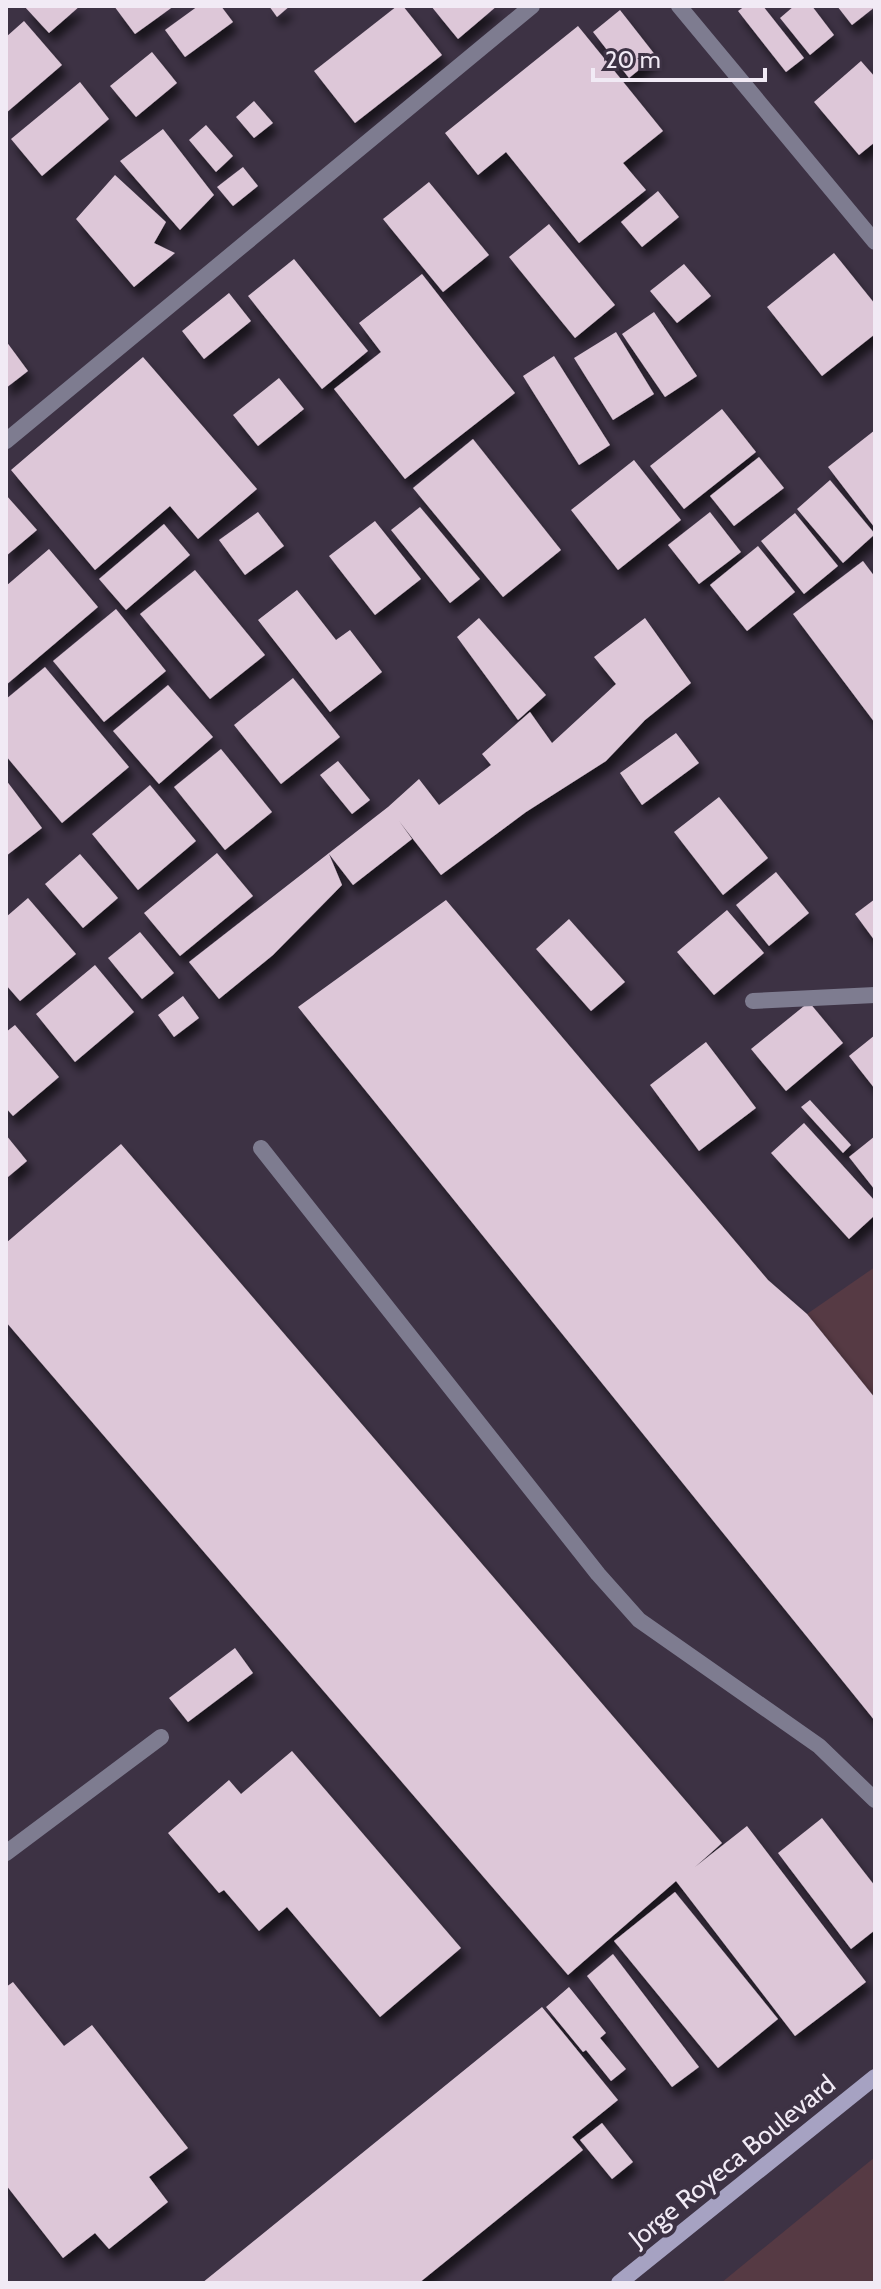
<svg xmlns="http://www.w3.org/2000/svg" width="881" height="2289" viewBox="0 0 881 2289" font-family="Cabin,sans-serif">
	<defs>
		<filter id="shadow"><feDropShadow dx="5" dy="9" stdDeviation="4" flood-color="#0009"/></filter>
	</defs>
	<rect width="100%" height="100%" fill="#3d3244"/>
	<g fill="#563a44">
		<polygon points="875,1267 875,1398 807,1314"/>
		<polygon points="875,2157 875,2283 721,2283"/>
	</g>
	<g fill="#ddc7d8" filter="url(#shadow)">
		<polygon points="24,6 80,6 49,33"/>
		<polygon points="114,6 174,6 135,34"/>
		<polygon points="198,6 221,6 233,22 185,57 165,30"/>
		<polygon points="269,6 290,6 277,17"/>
		<polygon points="397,6 403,6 442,55 355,123 314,71"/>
		<polygon points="431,6 497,6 458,39"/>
		<polygon points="745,6 763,6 804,58 786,72 738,11"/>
		<polygon points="794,6 812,6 834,35 810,55 780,18"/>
		<polygon points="837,6 875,6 875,7 852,25"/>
		<polygon points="620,10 656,56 629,78 593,32"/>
		<polygon points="24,21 62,65 6,113 6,37"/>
		<polygon points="578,26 663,131 623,163 646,190 579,243 506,152 478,175 445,133"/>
		<polygon points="152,52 177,83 136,117 110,86"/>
		<polygon points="861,61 875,77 875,142 859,155 814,102"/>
		<polygon points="80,82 109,119 42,176 11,139"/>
		<polygon points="254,101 273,123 254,138 236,117"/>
		<polygon points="206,125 233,156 216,172 189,140"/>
		<polygon points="163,129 214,195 180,230 120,161"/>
		<polygon points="243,167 258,186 233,206 217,187"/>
		<polygon points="115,175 166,222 154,243 175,253 134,287 76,219"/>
		<polygon points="429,182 489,255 443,292 383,219"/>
		<polygon points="658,191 679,217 642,247 621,222"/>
		<polygon points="549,224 615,305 575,338 509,257"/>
		<polygon points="834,253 875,304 875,334 822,376 767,307"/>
		<polygon points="294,259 368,351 322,389 248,296"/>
		<polygon points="684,264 711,296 677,323 650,291"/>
		<polygon points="422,274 515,393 405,479 334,389 381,352 359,323"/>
		<polygon points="229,293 251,321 204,359 182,331"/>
		<polygon points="654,312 697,376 665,397 622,334"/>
		<polygon points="616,332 654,394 613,420 574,358"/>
		<polygon points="6,341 28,371 6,388"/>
		<polygon points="554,356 610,445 579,465 523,376"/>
		<polygon points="143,357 257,489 198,539 170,506 95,570 11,470"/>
		<polygon points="279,378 304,409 258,446 233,415"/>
		<polygon points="722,409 756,452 684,509 650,466"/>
		<polygon points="875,430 875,528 828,467"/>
		<polygon points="473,439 561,550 503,597 413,488"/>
		<polygon points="759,457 784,488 734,526 710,496"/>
		<polygon points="634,460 681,520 618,570 571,510"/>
		<polygon points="830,480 875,534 843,563 797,509"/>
		<polygon points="6,495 37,530 6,556"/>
		<polygon points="420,507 480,579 450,603 391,530"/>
		<polygon points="258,512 284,546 245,575 219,540"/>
		<polygon points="710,512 741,552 699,584 668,545"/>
		<polygon points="795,513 838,566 804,594 761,541"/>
		<polygon points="375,521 421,579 375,615 329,556"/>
		<polygon points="164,524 190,555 126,610 99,579"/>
		<polygon points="758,546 795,592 747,631 710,585"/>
		<polygon points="49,549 98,607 6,685 6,586"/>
		<polygon points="863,561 875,577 875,723 793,614"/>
		<polygon points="195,570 265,655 210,699 140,614"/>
		<polygon points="297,590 336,640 350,630 382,672 330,712 258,620"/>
		<polygon points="116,609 166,671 104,722 53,661"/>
		<polygon points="479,618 546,695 518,720 457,637"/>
		<polygon points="645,618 691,683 645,720 606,761 526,812 441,875 399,821 412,839 353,885 329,854 342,885 273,955 219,999 189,962 388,807 419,779 439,805 491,765 482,754 530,712 552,743 616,684 594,657"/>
		<polygon points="45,667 129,767 62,823 6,756 6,699"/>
		<polygon points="293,678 340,737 281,784 234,725"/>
		<polygon points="168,685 213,737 159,784 113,731"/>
		<polygon points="676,733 699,763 642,805 620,773"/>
		<polygon points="221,749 272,812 225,850 174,787"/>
		<polygon points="338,761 370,800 352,814 320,775"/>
		<polygon points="6,780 42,828 6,856"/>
		<polygon points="150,785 196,841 138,890 92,834"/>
		<polygon points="719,797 768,858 723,895 674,832"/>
		<polygon points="217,853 253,896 180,956 144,913"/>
		<polygon points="80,854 118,898 83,928 45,884"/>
		<polygon points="776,872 809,913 769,946 736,905"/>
		<polygon points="28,898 76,954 20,1001 6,985 6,917"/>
		<polygon points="875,899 875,941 855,914"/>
		<polygon points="446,900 768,1280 807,1314 875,1398 875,1721 298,1007"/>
		<polygon points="727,910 764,953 714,995 677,952"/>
		<polygon points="569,919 625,982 591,1011 536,949"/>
		<polygon points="140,932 174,973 142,999 108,958"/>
		<polygon points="95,965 134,1012 75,1062 36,1014"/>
		<polygon points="183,996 199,1018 174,1037 158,1015"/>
		<polygon points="809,1002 843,1043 786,1091 751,1049"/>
		<polygon points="15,1025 59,1077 13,1116 6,1108 6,1032"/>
		<polygon points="875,1035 875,1089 849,1056"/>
		<polygon points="706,1042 756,1108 699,1151 650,1085"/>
		<polygon points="810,1100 851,1145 843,1153 801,1107"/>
		<polygon points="804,1123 875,1201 875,1215 849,1239 771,1153"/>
		<polygon points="6,1135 27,1161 8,1177 6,1176"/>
		<polygon points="875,1136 875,1190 849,1157"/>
		<polygon points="121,1144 722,1843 695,1867 747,1826 866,1982 795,2036 676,1881 568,1975 6,1322 6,1243"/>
		<polygon points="235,1648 253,1673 188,1722 169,1698"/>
		<polygon points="292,1751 461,1948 380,2017 287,1907 259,1931 224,1890 219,1893 168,1833 229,1780 241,1794"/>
		<polygon points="822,1818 875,1886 875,1930 851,1949 778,1853"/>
		<polygon points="675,1892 778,2019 718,2068 614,1941"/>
		<polygon points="613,1954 699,2067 672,2087 587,1976"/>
		<polygon points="13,1982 64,2046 92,2025 188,2148 149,2177 168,2202 109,2249 95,2233 63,2258 6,2185 6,1987"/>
		<polygon points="569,1987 606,2033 600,2038 626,2069 611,2081 586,2050 583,2052 546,2007"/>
		<polygon points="542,2007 618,2100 572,2137 583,2150 419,2283 202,2283"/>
		<polygon points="602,2123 633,2162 612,2179 580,2140"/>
	</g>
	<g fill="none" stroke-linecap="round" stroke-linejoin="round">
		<g stroke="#7e7c90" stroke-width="16">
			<polyline points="261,1148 598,1574 639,1620 819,1746 875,1800"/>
			<polyline points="6,1853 161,1737"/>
		</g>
		<g stroke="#7e7c90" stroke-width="16">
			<polyline points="679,6 875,242"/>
			<polyline points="6,441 532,6"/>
			<polyline points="753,1001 875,995"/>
		</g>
		<polyline stroke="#a6a2c2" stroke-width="16" points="619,2283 875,2077"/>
	</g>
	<g text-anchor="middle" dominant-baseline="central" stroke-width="8" stroke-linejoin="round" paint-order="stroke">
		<g font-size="26" fill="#f1eaf5" stroke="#3d3244">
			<text transform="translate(732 2161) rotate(-39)">Jorge Royeca Boulevard</text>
		</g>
	</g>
	<rect width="881" height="2289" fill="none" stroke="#f1eaf5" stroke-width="16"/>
	<path d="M593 68v12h172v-12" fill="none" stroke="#f1eaf5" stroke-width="4"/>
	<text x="605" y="68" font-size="24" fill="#f1eaf5" stroke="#3d3244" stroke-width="6" paint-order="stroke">20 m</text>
</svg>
